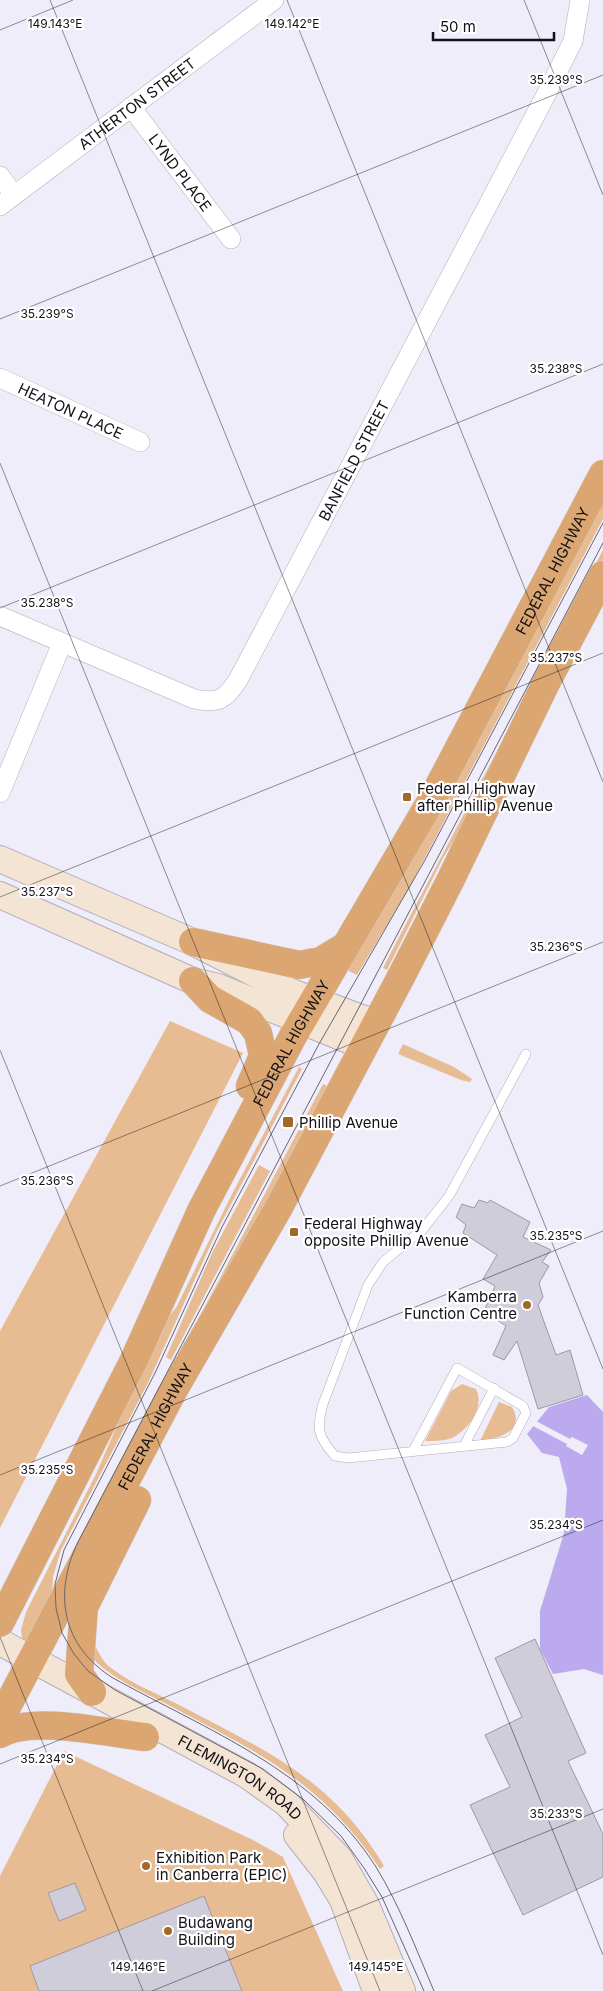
<svg xmlns="http://www.w3.org/2000/svg" width="603" height="1991" viewBox="0 0 603 1991" font-family="Inter,sans-serif">
	<rect width="100%" height="100%" fill="#f0edfb"/>
	<g fill="#e8bc92">
		<polygon points="603,499 603,519 409,888 357,975 349,971 349,965"/>
		<polygon points="603,550 603,559 478,804 444,856 387,970 383,968 399,937"/>
		<polygon points="170,1021 243,1053 0,1528 0,1331"/>
		<polygon points="403,1044 454,1067 472,1079 470,1082 461,1080 398,1054"/>
		<polygon points="299,1067 302,1069 216,1233 148,1383 61,1550 53,1577 52,1598 23,1646 21,1630 26,1612 96,1474 157,1333 177,1306 231,1196"/>
		<polygon points="323,1084 329,1087 327,1097 177,1359"/>
		<polygon points="259,1165 270,1171 171,1360 166,1357 213,1251"/>
		<path d="M462,1384L476,1389C486,1408 466,1433 449,1439C441,1441 433,1441 425,1441L451,1391Z"/>
		<path d="M499,1402L512,1407C526,1431 498,1439 480,1441Z"/>
		<path d="M94,1644C99,1652 103,1663 111,1668C133,1685 161,1695 185,1708C269,1752 334,1781 384,1866L380,1869C324,1785 262,1754 176,1709C147,1693 112,1680 89,1655Z"/>
		<polygon points="64,1751 255,1841 283,1857 343,1991 0,1991 0,1876"/>
	</g>
	<polygon fill="#bcaaee" points="587,1395 603,1412 603,1675 584,1669 553,1674 540,1649 540,1611 564,1533 567,1489 559,1457 542,1453 527,1434 549,1407"/>
	<polygon fill="#f0edfb" points="536,1421 570,1439 572,1437 588,1445 582,1455 566,1446 567,1444 533,1426"/>
	<g fill="#d0cdda" stroke="#9c99a6">
		<polygon points="479,1200 488,1203 490,1200 530,1222 523,1237 551,1250 542,1262 549,1266 539,1283 543,1297 538,1305 556,1355 570,1350 583,1395 538,1409 517,1341 504,1360 493,1355 506,1326 484,1311 495,1286 483,1279 497,1255 463,1233 466,1225 456,1217 462,1204 474,1208"/>
		<polygon points="535,1639 586,1753 568,1761 603,1834 603,1877 523,1915 470,1805 510,1787 485,1735 522,1717 495,1658"/>
		<polygon points="75,1883 86,1910 59,1921 48,1893"/>
		<polygon points="204,1896 242,1991 39,1991 30,1966"/>
	</g>
	<g fill="none" stroke-linecap="round" stroke-linejoin="round">
		<g stroke="#b0adba" stroke-width="10">
			<g id="lane">
				<polyline points="464,1446 494,1388"/>
				<path d="M413,1451L457,1368L523,1406L526,1413L513,1438L507,1442L348,1458L335,1456C318,1437 316,1429 323,1404L368,1285L383,1262L423,1229L449,1196L526,1054"/>
			</g>
		</g>
		<g stroke="#b0adba" stroke-width="20">
			<g id="street">
				<path id="s1" d="M131,107L231,239"/>
				<polyline points="0,176 14,195"/>
				<path id="s2" d="M0,206L274,0"/>
				<path id="s3" d="M0,378L140,442"/>
				<path id="s4" d="M0,616L194,699C218,704 225,700 238,680L548,91L573,41L580,0"/>
				<polyline points="0,793 62,643"/>
			</g>
		</g>
		<g stroke="#b0adba" stroke-width="28">
			<g id="secondary">
				<polyline points="0,859 193,942 291,992 375,1023"/>
				<polyline points="0,895 193,981 218,987 363,1046"/>
				<path id="s5" d="M0,1642L247,1775L286,1803L339,1858L366,1905L402,1991"/>
				<polyline points="297,1835 326,1872 343,1900 376,1991"/>
			</g>
		</g>
		<g stroke="#d0cfd0" stroke-width="29">
			<g id="highway">
				<polyline points="193,942 299,965 321,961 344,947"/>
				<polyline points="193,981 210,999 249,1021 258,1033 263,1056 250,1086"/>
				<path id="s6" d="M0,1623L134,1360L201,1211L293,1036L431,801L603,474"/>
				<polyline points="92,1692 79,1674 84,1607 137,1500"/>
				<path id="s7" d="M0,1720L173,1391L278,1209L403,973L450,881L546,683L603,575"/>
				<path d="M0,1734C32,1715 108,1733 145,1737"/>
			</g>
		</g>
		<use href="#lane" stroke="#fff" stroke-width="9"/>
		<use href="#street" stroke="#fff" stroke-width="19"/>
		<use href="#secondary" stroke="#f4e4d4" stroke-width="26"/>
		<use href="#highway" stroke="#dba671" stroke-width="28"/>
		<g stroke="#67656d" stroke-width="1">
			<polyline points="424,1991 382,1897 364,1868 341,1836 304,1800 263,1769 115,1690 88,1671 74,1654 62,1633 56,1608 55,1584 64,1550 155,1373 222,1227 319,1044 425,860 603,523"/>
			<path d="M434,1991C416,1949 400,1906 376,1867C315,1771 209,1731 113,1678C62,1646 53,1594 78,1542L603,543"/>
		</g>
	</g>
	<path fill="none" stroke="#121116" stroke-width="1" stroke-opacity="0.45" d="M50,0L603,1369M287,0L603,782M524,0L603,195M0,30L73,0M0,319L603,75M0,463L603,1955M0,608L603,364M0,897L603,653M0,1050L380,1991M0,1186L603,942M0,1475L603,1231M0,1637L143,1991M0,1764L603,1520M152,1991L603,1809"/>
	<g fill="#a26827" stroke="#fff" stroke-width="2">
		<rect x="402" y="792" width="10" height="10" rx="2.5"/>
		<rect x="282" y="1116" width="12" height="12" rx="2.5"/>
		<rect x="289" y="1227" width="10" height="10" rx="2.5"/>
		<circle cx="527" cy="1305" r="5"/>
		<circle cx="146" cy="1866" r="5"/>
		<circle cx="168" cy="1931" r="5"/>
	</g>
	<g text-anchor="middle" dominant-baseline="central" stroke-width="4.5" stroke-linejoin="round" paint-order="stroke">
		<g font-size="15" fill="#121116" stroke="#fff">
			<text stroke="none"><textPath href="#s2" startOffset="171">ATHERTON STREET</textPath></text>
			<text stroke="none"><textPath href="#s1" startOffset="82">LYND PLACE</textPath></text>
			<text stroke="none"><textPath href="#s3" startOffset="78">HEATON PLACE</textPath></text>
			<text stroke="none"><textPath href="#s4" startOffset="512">BANFIELD STREET</textPath></text>
			<text stroke="none"><textPath href="#s6" startOffset="1189">FEDERAL HIGHWAY</textPath></text>
			<text stroke="none"><textPath href="#s6" startOffset="649">FEDERAL HIGHWAY</textPath></text>
			<text stroke="none"><textPath href="#s7" startOffset="332">FEDERAL HIGHWAY</textPath></text>
			<text stroke="none"><textPath href="#s5" startOffset="276">FLEMINGTON ROAD</textPath></text>
		</g>
		<g font-size="15" fill="#121116" stroke="#fff" text-anchor="start">
			<text x="417" y="788">Federal Highway<tspan x="417" dy="17">after Phillip Avenue</tspan></text>
			<text x="299" y="1122">Phillip Avenue</text>
			<text x="304" y="1223">Federal Highway<tspan x="304" dy="17">opposite Phillip Avenue</tspan></text>
			<text x="517" y="1296" text-anchor="end">Kamberra<tspan x="517" dy="17">Function Centre</tspan></text>
			<text x="156" y="1857">Exhibition Park<tspan x="156" dy="17">in Canberra (EPIC)</tspan></text>
			<text x="178" y="1922">Budawang<tspan x="178" dy="17">Building</tspan></text>
		</g>
	</g>
	<g font-size="12" text-anchor="middle" fill="#121116" stroke="#fff" stroke-width="4.5" stroke-linejoin="round" paint-order="stroke">
		<text x="55" y="28">149.143°E</text>
		<text x="292" y="28">149.142°E</text>
		<text x="556" y="84">35.239°S</text>
		<text x="47" y="318">35.239°S</text>
		<text x="556" y="373">35.238°S</text>
		<text x="47" y="607">35.238°S</text>
		<text x="556" y="662">35.237°S</text>
		<text x="47" y="896">35.237°S</text>
		<text x="556" y="951">35.236°S</text>
		<text x="47" y="1185">35.236°S</text>
		<text x="556" y="1240">35.235°S</text>
		<text x="47" y="1474">35.235°S</text>
		<text x="556" y="1529">35.234°S</text>
		<text x="47" y="1763">35.234°S</text>
		<text x="556" y="1818">35.233°S</text>
		<text x="138" y="1971">149.146°E</text>
		<text x="376" y="1971">149.145°E</text>
	</g>
	<path d="M433 32v8h121v-8" fill="none" stroke="#121116" stroke-width="2.5"/>
	<text x="440" y="32" font-size="15" fill="#121116" stroke="#ffffff" stroke-width="4" paint-order="stroke">50 m</text>
</svg>
